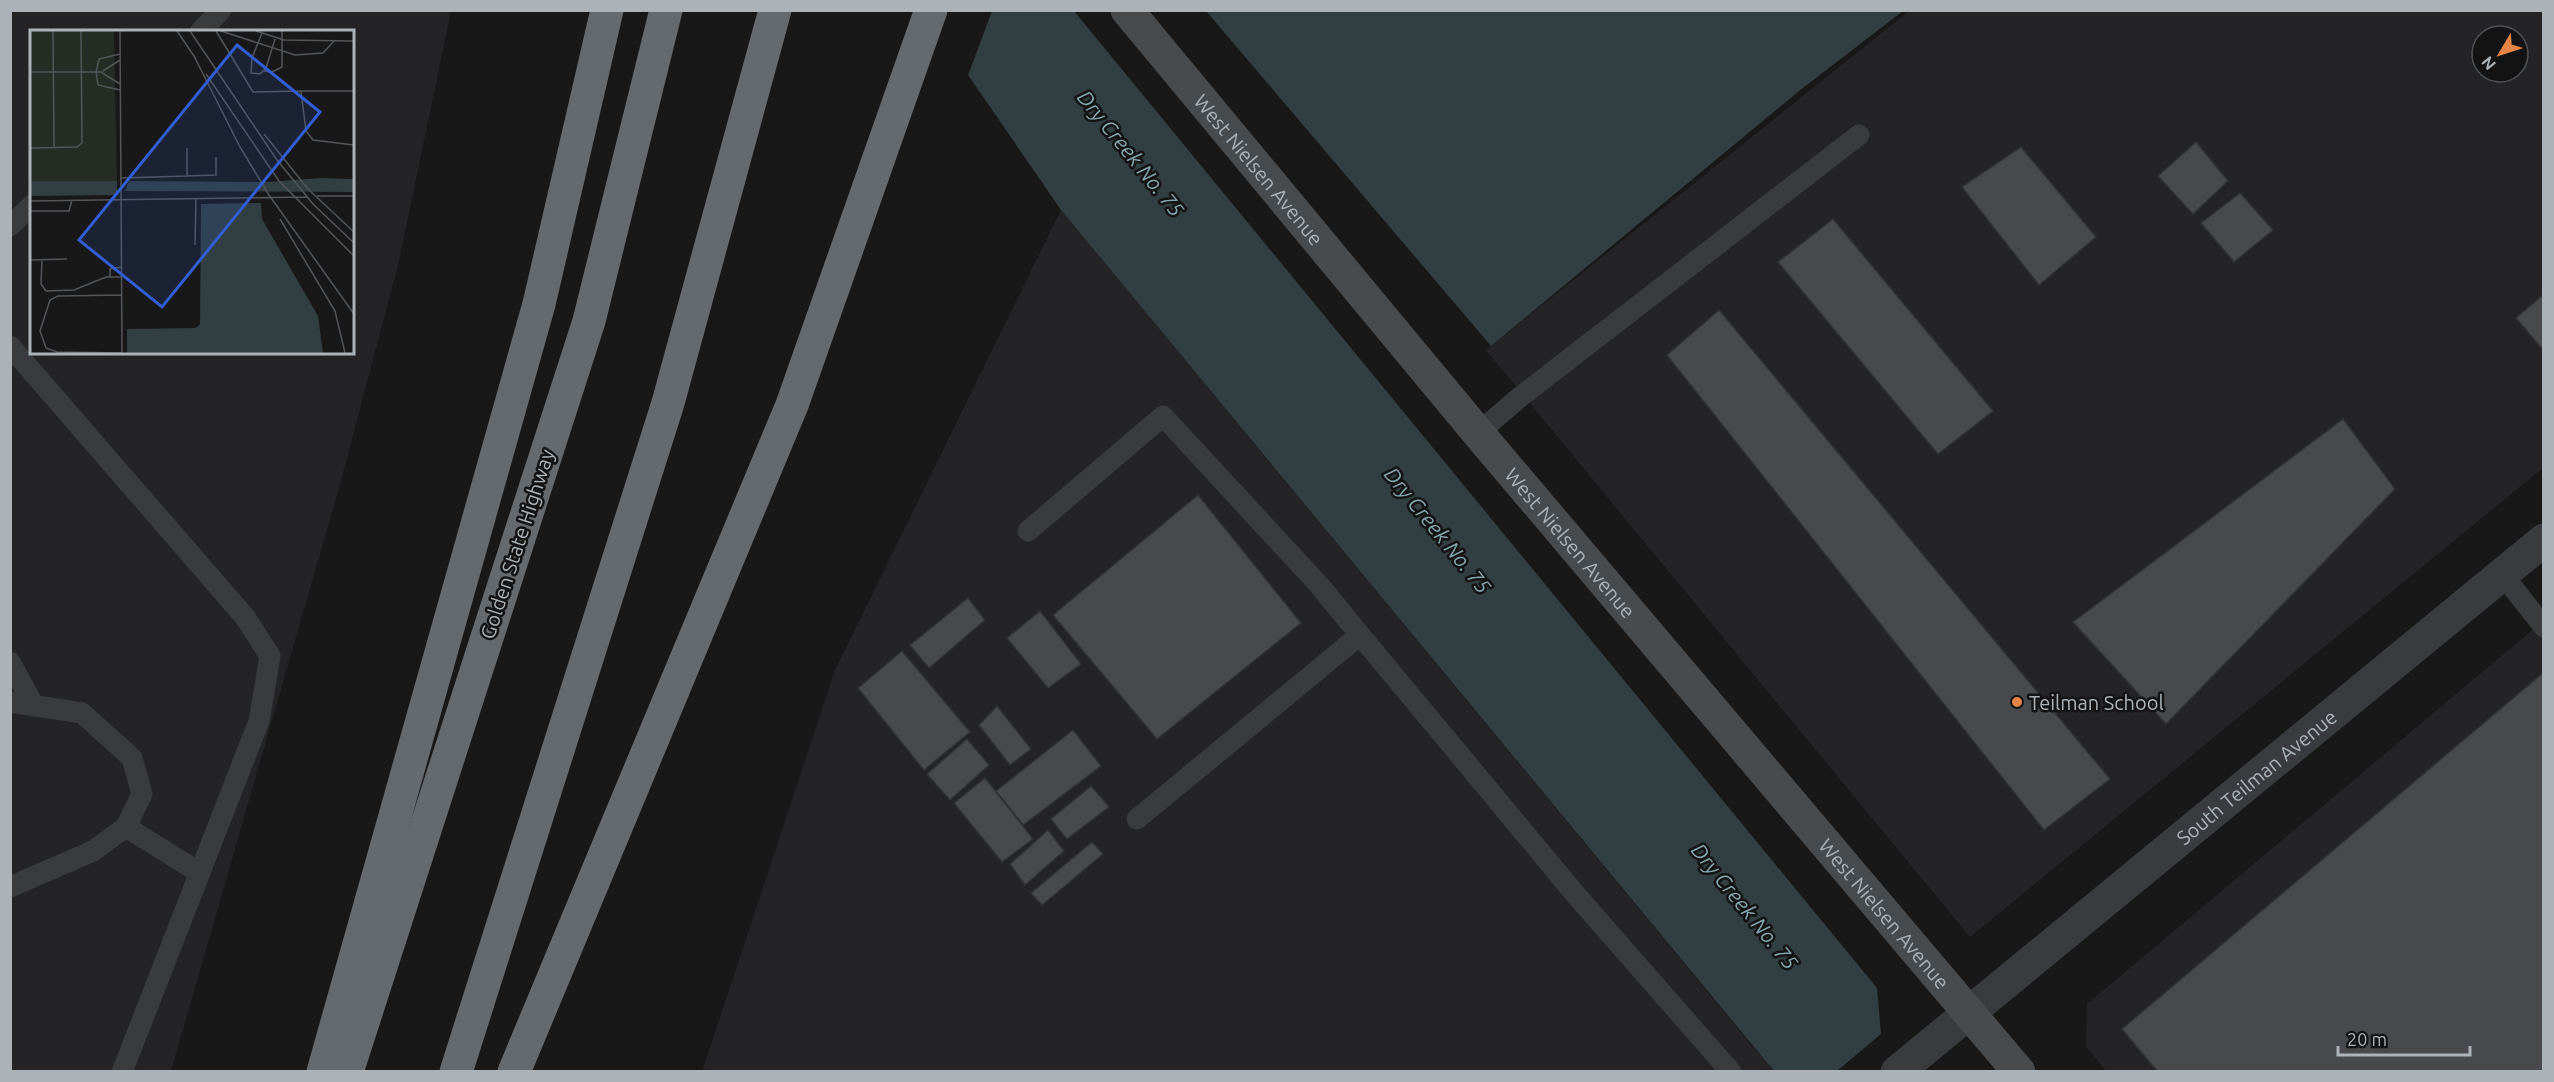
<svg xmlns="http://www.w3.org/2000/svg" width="2554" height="1082" viewBox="0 0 2554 1082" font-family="Ubuntu,sans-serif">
	<rect width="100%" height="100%" fill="#181819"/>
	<g fill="#242426" fill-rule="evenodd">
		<path d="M10,11H451L399,261L341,481L171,1071H11ZM32,32H352V352H32Z"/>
		<path d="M1909,11H2543V468L1970,937L1486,350ZM2482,36H2518V72H2482Z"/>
		<polygon points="1061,210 1772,1070 702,1072 835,670"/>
		<polygon points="2543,621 2543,1071 2106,1071 2086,1047 2087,1004"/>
	</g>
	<g fill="#313e42">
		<polygon points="924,11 1074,11 1877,988 1881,1034 1837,1071 1773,1070 1061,210"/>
		<polygon points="1206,11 1903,11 1799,91 1491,346"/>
	</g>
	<polygon fill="#181819" points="921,10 992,11 967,78 922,12"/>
	<g fill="#47494c" stroke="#323335" stroke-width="1.5">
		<polygon points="2196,142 2228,181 2193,214 2158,176"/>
		<polygon points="2021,147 2096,237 2039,285 1962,187"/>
		<polygon points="2240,193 2273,230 2234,262 2201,223"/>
		<polygon points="1833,219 1993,411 1938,454 1778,262"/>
		<polygon points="2544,294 2544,351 2516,318"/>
		<polygon points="1719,310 2110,779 2044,830 1667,355"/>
		<polygon points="2343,419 2395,489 2166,724 2073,622"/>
		<polygon points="1198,495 1301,623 1157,739 1053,615"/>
		<polygon points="968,598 985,620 929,668 910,645"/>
		<polygon points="1040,611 1081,664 1048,688 1007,638"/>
		<polygon points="902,651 970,732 924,770 858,688"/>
		<polygon points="2544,672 2544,1072 2158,1072 2122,1029"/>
		<polygon points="997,706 1031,749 1010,765 979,725"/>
		<polygon points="1073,730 1101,766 1023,825 996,791"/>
		<polygon points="967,739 989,765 950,800 927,774"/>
		<polygon points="985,778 1033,839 1002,862 954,803"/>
		<polygon points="1091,786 1109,807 1067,839 1051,819"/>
		<polygon points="1048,830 1064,851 1025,885 1010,864"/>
		<polygon points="1092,842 1103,854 1042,905 1031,893"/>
	</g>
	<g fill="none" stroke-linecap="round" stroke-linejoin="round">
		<g stroke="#393b3e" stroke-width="21">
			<polyline points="200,32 221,10"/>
			<polyline points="10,226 32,205"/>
			<polyline points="10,346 245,617 270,656 259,721 122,1072"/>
			<polyline points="1478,433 1520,397 1859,135"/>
			<polyline points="1028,531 1163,416 1320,586 1360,635"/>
			<polyline points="2502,574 2544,627"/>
			<polyline points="10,662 34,706"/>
			<polyline points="10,702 82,713 132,758 142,794 126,827 93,851 10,887"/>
			<polyline points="1137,819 1360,635 1576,895 1731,1072"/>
			<polyline points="126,827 200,873"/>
		</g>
		<path stroke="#393b3e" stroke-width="33" id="s1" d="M1897,1072L2544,540"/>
		<path stroke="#474b4e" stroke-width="33" id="s2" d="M1127,10L1478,433L2019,1072"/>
		<g stroke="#656a6f" stroke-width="33">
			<polyline points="323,1072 539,304 607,10"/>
			<polyline points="347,1072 589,321 666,10"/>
			<polyline points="456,1072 668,403 775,10"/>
			<polyline points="514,1072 792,405 931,10"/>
		</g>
	</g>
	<circle fill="#e48445" stroke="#131314" stroke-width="2" cx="2017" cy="702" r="6"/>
	<g text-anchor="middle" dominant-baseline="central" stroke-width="5" stroke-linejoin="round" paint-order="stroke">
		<g font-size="20" fill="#abb3b8" stroke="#131314">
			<text stroke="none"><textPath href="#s2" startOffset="207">West Nielsen Avenue</textPath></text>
			<text stroke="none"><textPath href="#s2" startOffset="693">West Nielsen Avenue</textPath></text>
			<text transform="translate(517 544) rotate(-72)">Golden State Highway</text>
			<text stroke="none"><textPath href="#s1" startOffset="465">South Teilman Avenue</textPath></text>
			<text stroke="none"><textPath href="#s2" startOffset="1179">West Nielsen Avenue</textPath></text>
		</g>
		<g font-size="20" fill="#abb3b8" stroke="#131314" text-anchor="start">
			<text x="2029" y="702">Teilman School</text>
		</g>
		<g font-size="21" font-style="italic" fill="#85a8b0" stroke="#131314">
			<text transform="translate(1131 153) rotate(51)">Dry Creek No. 75</text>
			<text transform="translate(1438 530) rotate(51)">Dry Creek No. 75</text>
			<text transform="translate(1745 906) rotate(51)">Dry Creek No. 75</text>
		</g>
	</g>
	<g transform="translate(30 30)">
		<rect width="324" height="324" fill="#181819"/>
		<path d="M0,1H84L87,151H0Z" fill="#252c24"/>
		<path d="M291,148L324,149V162L95,161L99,151L237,152ZM0,151H87V161L84,165L0,166ZM231,173L232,189L288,286L293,323H97V299L166,298L170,294L171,174Z" fill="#313e42"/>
		<path fill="none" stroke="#535659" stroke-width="1.5" d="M23,1L24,118M90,1L92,323M147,1L166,29M160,1L247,130L283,174L324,213M186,1L223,62L271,61M191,1L265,25L293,23L305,10M226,1L254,10L324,11M232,3L222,28L221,43L230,44L236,38L245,9M90,24L69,29L66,42L68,55L90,60M164,26L210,117L239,165L324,284M73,41L90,30M234,41L242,42L252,37V1M0,42H71L90,54M176,44L249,151L324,226M324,61H271L276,101L283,110L324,115M234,104L278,159L324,202M0,118L47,117L52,113L51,1M157,146L186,145V127M91,148L157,146V118M287,166H324M0,171L277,167M0,181H39L42,170M250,189L305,281L315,323M165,215L166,168M0,230L37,229M12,230L11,254L16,261L44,260L76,247H91M80,247V239L91,237M91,265L28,266L20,270L10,301L16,318L27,322L92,323"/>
		<path fill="#325dd3" fill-opacity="0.15" stroke="#325dd3" stroke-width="3" d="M207,15L290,82L132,277L49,210Z"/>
		<rect width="324" height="324" fill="none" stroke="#abb3b8" stroke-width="3"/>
	</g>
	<rect width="2554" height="1082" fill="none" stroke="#abb3b8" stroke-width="24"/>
	<g transform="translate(2500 54) rotate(231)"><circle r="28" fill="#131314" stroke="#505356" stroke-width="1.5"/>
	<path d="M0-4.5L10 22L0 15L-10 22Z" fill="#e48445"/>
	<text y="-9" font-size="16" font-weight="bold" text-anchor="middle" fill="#abb3b8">N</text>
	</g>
	<path d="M2338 1046v9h132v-9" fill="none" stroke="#abb3b8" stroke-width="3"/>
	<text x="2347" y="1046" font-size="18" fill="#abb3b8" stroke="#131314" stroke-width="4.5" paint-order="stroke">20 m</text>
</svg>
